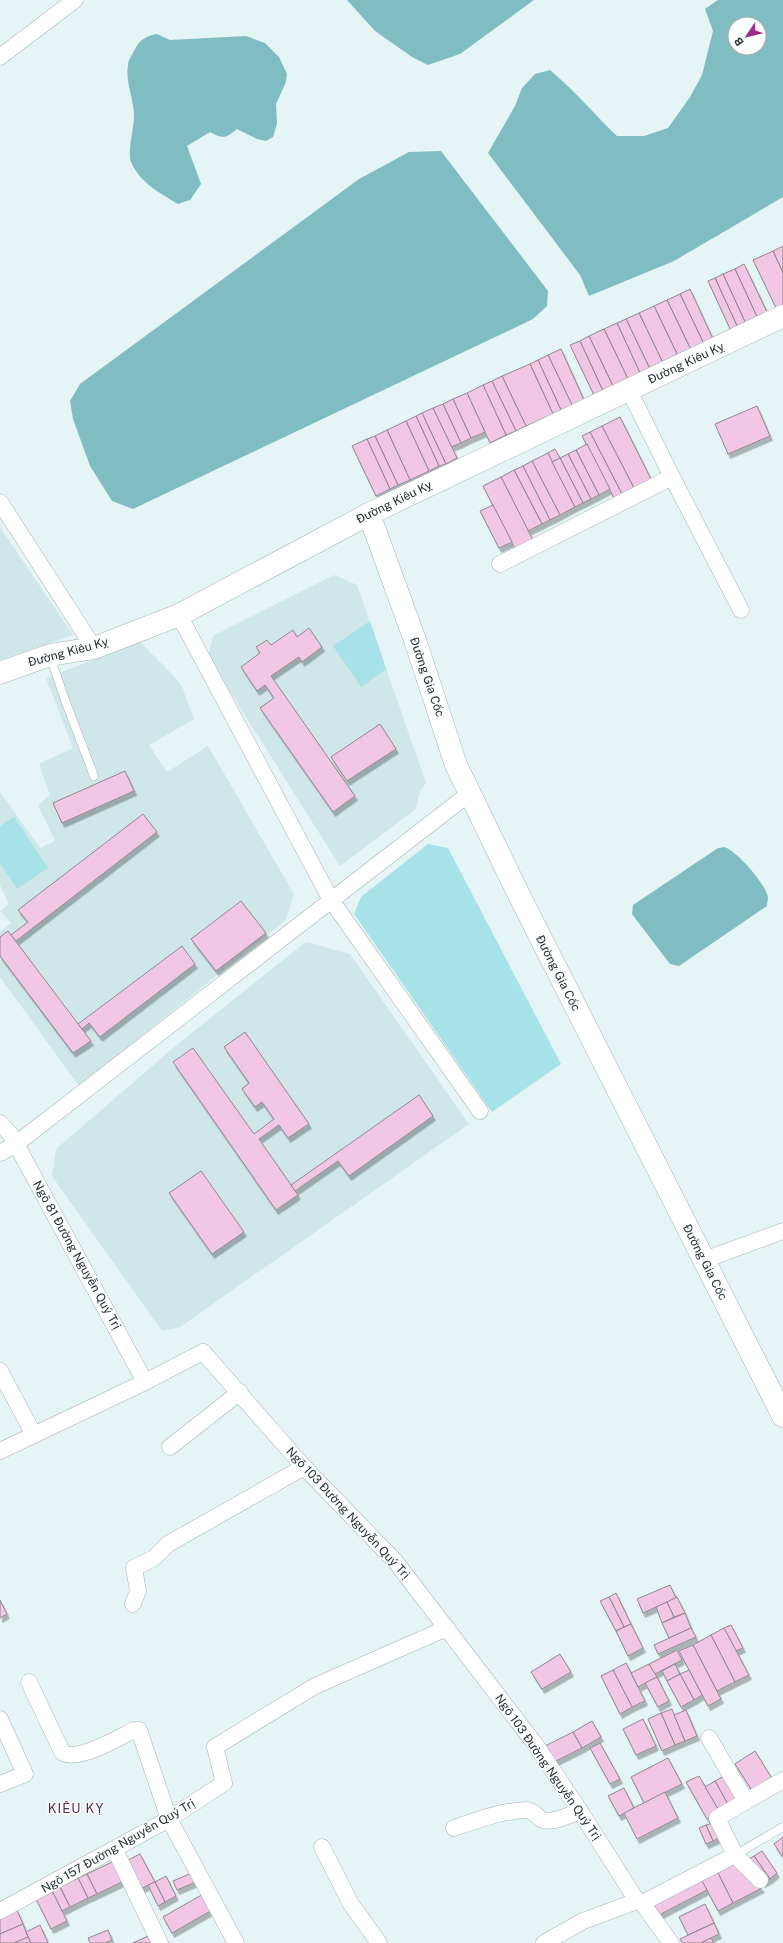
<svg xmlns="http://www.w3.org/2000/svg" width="783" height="1943" viewBox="0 0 783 1943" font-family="'Public Sans',sans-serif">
	<defs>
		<filter id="shadow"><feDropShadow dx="2.5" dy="4.5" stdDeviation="0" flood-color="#0004"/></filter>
	</defs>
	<rect width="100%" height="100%" fill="#e5f4f5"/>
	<g fill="#cfe7e9">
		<polygon points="0,527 73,635 0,660"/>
		<polygon points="334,575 357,585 426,783 420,791 416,809 340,866 208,657 213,636"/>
		<polygon points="140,642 174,676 182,687 194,719 149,745 167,772 208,746 294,894 286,920 79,1086 0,977 0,932 11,923 0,911 9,904 0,885 0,792 40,848 55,841 38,805 50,795 39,764 73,748 46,678"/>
		<polygon points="306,942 350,954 469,1124 180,1327 162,1331 52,1176 56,1149 179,1043"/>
	</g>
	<g fill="#a6e2e8">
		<polygon points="370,621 386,669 361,687 333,646"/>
		<polygon points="14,817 48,868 17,889 0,863 0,826"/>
		<polygon points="428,844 448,848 561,1064 492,1112 354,914 361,897"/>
	</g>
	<g fill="#80bdc2" fill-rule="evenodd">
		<polygon points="347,0 534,0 460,54 428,65 412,57 375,31"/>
		<path d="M718,0H783V197L674,261L589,296L580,275L488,153L515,106L522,88L535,74L550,70C574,90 594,114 617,136H644L668,128L690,97L702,75L713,31L705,9ZM735,24H759V48H735Z"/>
		<path d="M157,34L170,40L246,36L265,43L279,57L287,74L286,82L276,104L277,124L273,137L266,141L257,139L237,129C225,139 223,139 210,132L187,146L201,184L190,200L178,204C160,193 140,183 131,162C127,152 134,128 134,116C134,99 125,82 128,65C128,60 132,55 134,51C139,40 146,36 157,34Z"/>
		<polygon points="441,151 548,291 547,306 533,319 133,509 112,501 90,466 73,419 70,401 80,384 359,179 409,152"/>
		<path d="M725,847C738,853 762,880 767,894C769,898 767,902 767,906L679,966L670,964L632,914L633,905L718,848Z"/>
	</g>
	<g fill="#f2c7e6" stroke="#8f858c" filter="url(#shadow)">
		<polygon points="783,246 783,273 773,251"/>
		<polygon points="773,251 783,273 783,307 777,310 753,260"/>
		<polygon points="744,264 768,314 758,319 735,269"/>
		<polygon points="735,269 758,319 746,324 723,274"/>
		<polygon points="723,274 746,324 738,328 715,278"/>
		<polygon points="715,278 738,328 731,331 708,281"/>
		<polygon points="690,289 713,339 704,344 680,294"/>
		<polygon points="680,294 704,344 691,350 667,300"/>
		<polygon points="667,300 691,350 678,356 654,306"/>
		<polygon points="654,306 678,356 663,363 639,313"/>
		<polygon points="639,313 663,363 650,369 626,319"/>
		<polygon points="626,319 650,369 640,373 617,323"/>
		<polygon points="617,323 640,373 628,379 604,329"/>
		<polygon points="604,329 628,379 613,386 589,336"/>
		<polygon points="589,336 613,386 603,391 580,341"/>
		<polygon points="580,341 603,391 594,395 570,345"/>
		<polygon points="561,349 584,400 572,405 548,355"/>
		<polygon points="548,355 572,405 561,410 538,360"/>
		<polygon points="538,360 561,410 553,414 530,364"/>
		<polygon points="530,364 553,414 526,426 502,376"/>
		<polygon points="502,376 526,426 516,431 492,381"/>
		<polygon points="492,381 516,431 506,435 483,385"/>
		<polygon points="483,385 506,435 490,443 467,393"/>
		<polygon points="467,393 485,432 471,438 453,399"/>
		<polygon points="453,399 471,438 461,443 443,404"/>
		<polygon points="443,404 461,443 451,447 433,408"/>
		<polygon points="757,406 770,436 728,454 715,424"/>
		<polygon points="433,408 457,458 446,464 422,413"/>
		<polygon points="422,413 446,464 439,466 416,416"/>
		<polygon points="416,416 439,466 429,471 406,421"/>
		<polygon points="620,417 652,481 635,490 602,426"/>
		<polygon points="406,421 429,471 410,480 387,430"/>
		<polygon points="602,426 635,490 623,496 590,432"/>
		<polygon points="387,430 410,480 398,485 375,436"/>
		<polygon points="590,432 623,496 615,500 582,436"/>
		<polygon points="375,436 398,485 390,489 367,439"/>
		<polygon points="367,439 390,489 376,496 352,446"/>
		<polygon points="587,444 610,489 599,495 576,450"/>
		<polygon points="555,449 560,458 552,462 548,453"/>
		<polygon points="576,450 599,495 591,499 568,454"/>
		<polygon points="548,453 575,507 560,515 532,461"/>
		<polygon points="568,454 591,499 583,503 560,458"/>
		<polygon points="560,458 583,503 575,507 552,462"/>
		<polygon points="532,461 560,515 550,520 523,466"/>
		<polygon points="523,466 550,520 542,524 514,470"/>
		<polygon points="514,470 542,524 528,531 501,477"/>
		<polygon points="501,477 534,542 516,551 483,486"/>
		<polygon points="493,505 512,542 499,548 480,511"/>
		<polygon points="309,628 322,647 302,662 299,657 271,676 355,796 333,812 260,708 274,698 265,685 257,691 241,667 260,653 256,647 267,640 271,645 293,630 297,637"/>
		<polygon points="380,724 396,749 347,781 331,757"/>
		<polygon points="125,771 134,791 62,823 53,803"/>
		<polygon points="143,814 157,832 16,941 11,935 28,922 18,910"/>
		<polygon points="241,901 266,933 216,971 191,939"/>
		<polygon points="8,931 91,1041 73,1053 0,956 0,937"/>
		<polygon points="182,946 195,964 100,1037 89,1023 82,1029 78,1024"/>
		<polygon points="245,1032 309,1124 288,1138 279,1125 259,1139 298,1195 276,1210 173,1062 193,1048 254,1134 274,1119 262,1102 255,1107 242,1089 249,1083 224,1047"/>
		<polygon points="419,1095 433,1116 349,1176 338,1161 295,1191 291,1185"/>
		<polygon points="201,1171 244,1232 212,1254 169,1193"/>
		<polygon points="670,1585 676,1598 643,1613 637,1599"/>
		<polygon points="616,1593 631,1624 624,1627 609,1597"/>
		<polygon points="609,1597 624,1627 616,1631 600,1601"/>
		<polygon points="677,1597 685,1613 674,1617 667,1602"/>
		<polygon points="0,1600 7,1614 0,1618"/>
		<polygon points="667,1602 674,1617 662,1623 656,1607"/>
		<polygon points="685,1613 691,1628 669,1638 662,1623"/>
		<polygon points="631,1624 643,1648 628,1656 616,1631"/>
		<polygon points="731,1625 743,1648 736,1651 724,1628"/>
		<polygon points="691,1628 696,1637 658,1654 654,1645"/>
		<polygon points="724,1628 749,1675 735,1682 711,1635"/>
		<polygon points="711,1635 735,1682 717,1691 693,1645"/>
		<polygon points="693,1645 721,1699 708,1706 679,1651"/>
		<polygon points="677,1650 682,1660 655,1674 649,1664"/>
		<polygon points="560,1654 571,1672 542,1689 531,1672"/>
		<polygon points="626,1663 645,1701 632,1707 613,1670"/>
		<polygon points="649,1664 657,1677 638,1687 631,1673"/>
		<polygon points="675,1664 680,1674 667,1681 662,1671"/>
		<polygon points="613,1670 632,1707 620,1714 601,1676"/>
		<polygon points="689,1670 702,1695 694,1700 680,1674"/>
		<polygon points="680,1674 694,1700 681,1707 667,1681"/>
		<polygon points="657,1677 669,1701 658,1707 645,1683"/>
		<polygon points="672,1709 685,1741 675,1745 661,1713"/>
		<polygon points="686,1710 697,1736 685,1741 674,1715"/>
		<polygon points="661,1713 675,1745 662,1751 648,1719"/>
		<polygon points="643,1719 656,1746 636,1755 623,1729"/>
		<polygon points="592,1721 601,1737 582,1748 573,1732"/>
		<polygon points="573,1732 582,1748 554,1762 545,1746"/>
		<polygon points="600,1743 620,1779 610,1784 590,1748"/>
		<polygon points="755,1751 773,1780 753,1792 735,1764"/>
		<polygon points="668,1758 682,1784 644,1803 631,1777"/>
		<polygon points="726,1775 740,1800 729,1806 715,1781"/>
		<polygon points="699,1776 720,1812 707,1819 686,1782"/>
		<polygon points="715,1781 729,1806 720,1812 705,1787"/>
		<polygon points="624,1788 634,1808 619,1816 608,1796"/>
		<polygon points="665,1792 678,1818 637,1839 624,1813"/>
		<polygon points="713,1823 719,1838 713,1841 706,1825"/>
		<polygon points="706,1825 713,1841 706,1844 699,1828"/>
		<polygon points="783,1837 783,1857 774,1844"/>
		<polygon points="762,1851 777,1873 770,1879 754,1856"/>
		<polygon points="140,1854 155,1882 138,1890 124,1862"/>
		<polygon points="754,1856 770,1879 763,1883 747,1860"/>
		<polygon points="114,1861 124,1881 97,1894 87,1874"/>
		<polygon points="736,1861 762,1888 733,1903 717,1871"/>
		<polygon points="717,1871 733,1903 718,1911 701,1879"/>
		<polygon points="194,1872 198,1881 177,1890 173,1881"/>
		<polygon points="87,1874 97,1894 88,1898 78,1878"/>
		<polygon points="166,1876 176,1896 165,1902 155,1882"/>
		<polygon points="78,1878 88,1898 70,1907 60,1887"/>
		<polygon points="701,1879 707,1890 659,1915 653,1904"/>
		<polygon points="155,1882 165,1902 158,1906 148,1885"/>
		<polygon points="60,1887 70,1907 62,1911 52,1891"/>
		<polygon points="52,1891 67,1921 51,1929 36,1899"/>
		<polygon points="205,1893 214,1909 172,1933 163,1917"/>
		<polygon points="705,1904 714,1923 688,1935 679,1917"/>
		<polygon points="17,1910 23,1924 0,1934 0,1917"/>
		<polygon points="714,1923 719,1934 701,1943 682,1943 680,1939"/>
		<polygon points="23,1924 28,1937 14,1943 0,1943 0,1934"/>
		<polygon points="40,1925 48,1943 31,1943 26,1932"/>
		<polygon points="108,1930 112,1940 105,1943 90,1943 88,1938"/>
		<polygon points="148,1936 151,1943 133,1943"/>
		<polygon points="28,1937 31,1943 14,1943"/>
		<polygon points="711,1938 714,1943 701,1943"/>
	</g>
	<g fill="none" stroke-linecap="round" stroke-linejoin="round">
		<g stroke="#a4b2b3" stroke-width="9">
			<g id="lane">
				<polyline points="50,656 65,700 94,776"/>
				<polyline points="735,1855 783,1827"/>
			</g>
		</g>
		<g stroke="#a4b2b3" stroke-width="17">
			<g id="street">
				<polyline points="0,57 75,0"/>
				<polyline points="672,477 741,610"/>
				<polyline points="0,502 94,648"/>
				<polyline points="500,564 672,477 629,390"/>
				<polyline points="179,615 331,900 480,1111"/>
				<polyline points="0,1123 11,1135 16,1144 470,793"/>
				<polyline points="0,1153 16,1144 145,1382"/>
				<polyline points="704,1260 783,1231"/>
				<polyline points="0,1371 34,1435"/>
				<polyline points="170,1447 240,1392"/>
				<polyline points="0,1451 145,1382 203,1352 304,1467 395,1561 535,1744 580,1811 637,1901 642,1903 671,1943"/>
				<polyline points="133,1604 138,1591 134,1568 154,1558 168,1544 304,1467"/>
				<path d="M29,1682L62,1752C76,1763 118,1738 134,1730H139L169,1819L236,1943"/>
				<polyline points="0,1719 25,1774 0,1784"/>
				<polyline points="709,1738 746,1801"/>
				<path d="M454,1828C477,1820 501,1811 526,1810C534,1810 536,1816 541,1819C551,1825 570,1814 580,1811"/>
				<polyline points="322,1847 351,1904 379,1943"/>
				<polyline points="115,1850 160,1943"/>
				<polyline points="735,1855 760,1880"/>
				<polyline points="642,1903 735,1855 717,1818 783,1780"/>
				<polyline points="0,1911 169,1819 224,1783 215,1747 315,1686 447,1628"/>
				<polyline points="544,1943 583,1921 637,1901"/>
			</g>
		</g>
		<g stroke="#a4b2b3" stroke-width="23">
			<g id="secondary">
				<polyline points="369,514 416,643 456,765 519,895 783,1416"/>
				<polyline points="0,673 50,655 94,648 179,615 369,514 783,316"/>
			</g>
		</g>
		<use href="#lane" stroke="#fff" stroke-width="8"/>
		<use href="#street" stroke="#fff" stroke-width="16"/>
		<use href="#secondary" stroke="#fff" stroke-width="22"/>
	</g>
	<g text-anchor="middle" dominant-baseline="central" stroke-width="3" stroke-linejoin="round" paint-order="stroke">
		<g font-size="12" fill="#292e2f" stroke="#fbfeff">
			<text transform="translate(686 363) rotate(-25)">Đường Kiêu Kỵ</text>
			<text transform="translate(394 502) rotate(-26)">Đường Kiêu Kỵ</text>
			<text transform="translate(68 652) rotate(-15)">Đường Kiêu Kỵ</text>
			<text transform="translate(427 677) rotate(71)">Đường Gia Cốc</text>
			<text transform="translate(558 973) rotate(63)">Đường Gia Cốc</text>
			<text transform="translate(77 1255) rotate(61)">Ngõ 81 Đường Nguyễn Quý Trị</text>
			<text transform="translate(705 1262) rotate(63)">Đường Gia Cốc</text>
			<text transform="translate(348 1513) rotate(47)">Ngõ 103 Đường Nguyễn Quý Trị</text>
			<text transform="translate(548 1767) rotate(55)">Ngõ 103 Đường Nguyễn Quý Trị</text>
			<text transform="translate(118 1846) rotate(-30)">Ngõ 157 Đường Nguyễn Quý Trị</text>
		</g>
		<g font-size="13" letter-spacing="1" fill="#5f2854" stroke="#fbfeff">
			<text x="76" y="1808">KIÊU KỴ</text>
		</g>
	</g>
	<g transform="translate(747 36) rotate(235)"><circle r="19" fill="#fbfeff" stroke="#a7abac"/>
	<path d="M0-3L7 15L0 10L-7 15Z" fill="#9c2a88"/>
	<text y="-6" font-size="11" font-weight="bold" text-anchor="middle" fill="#292e2f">B</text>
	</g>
</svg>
